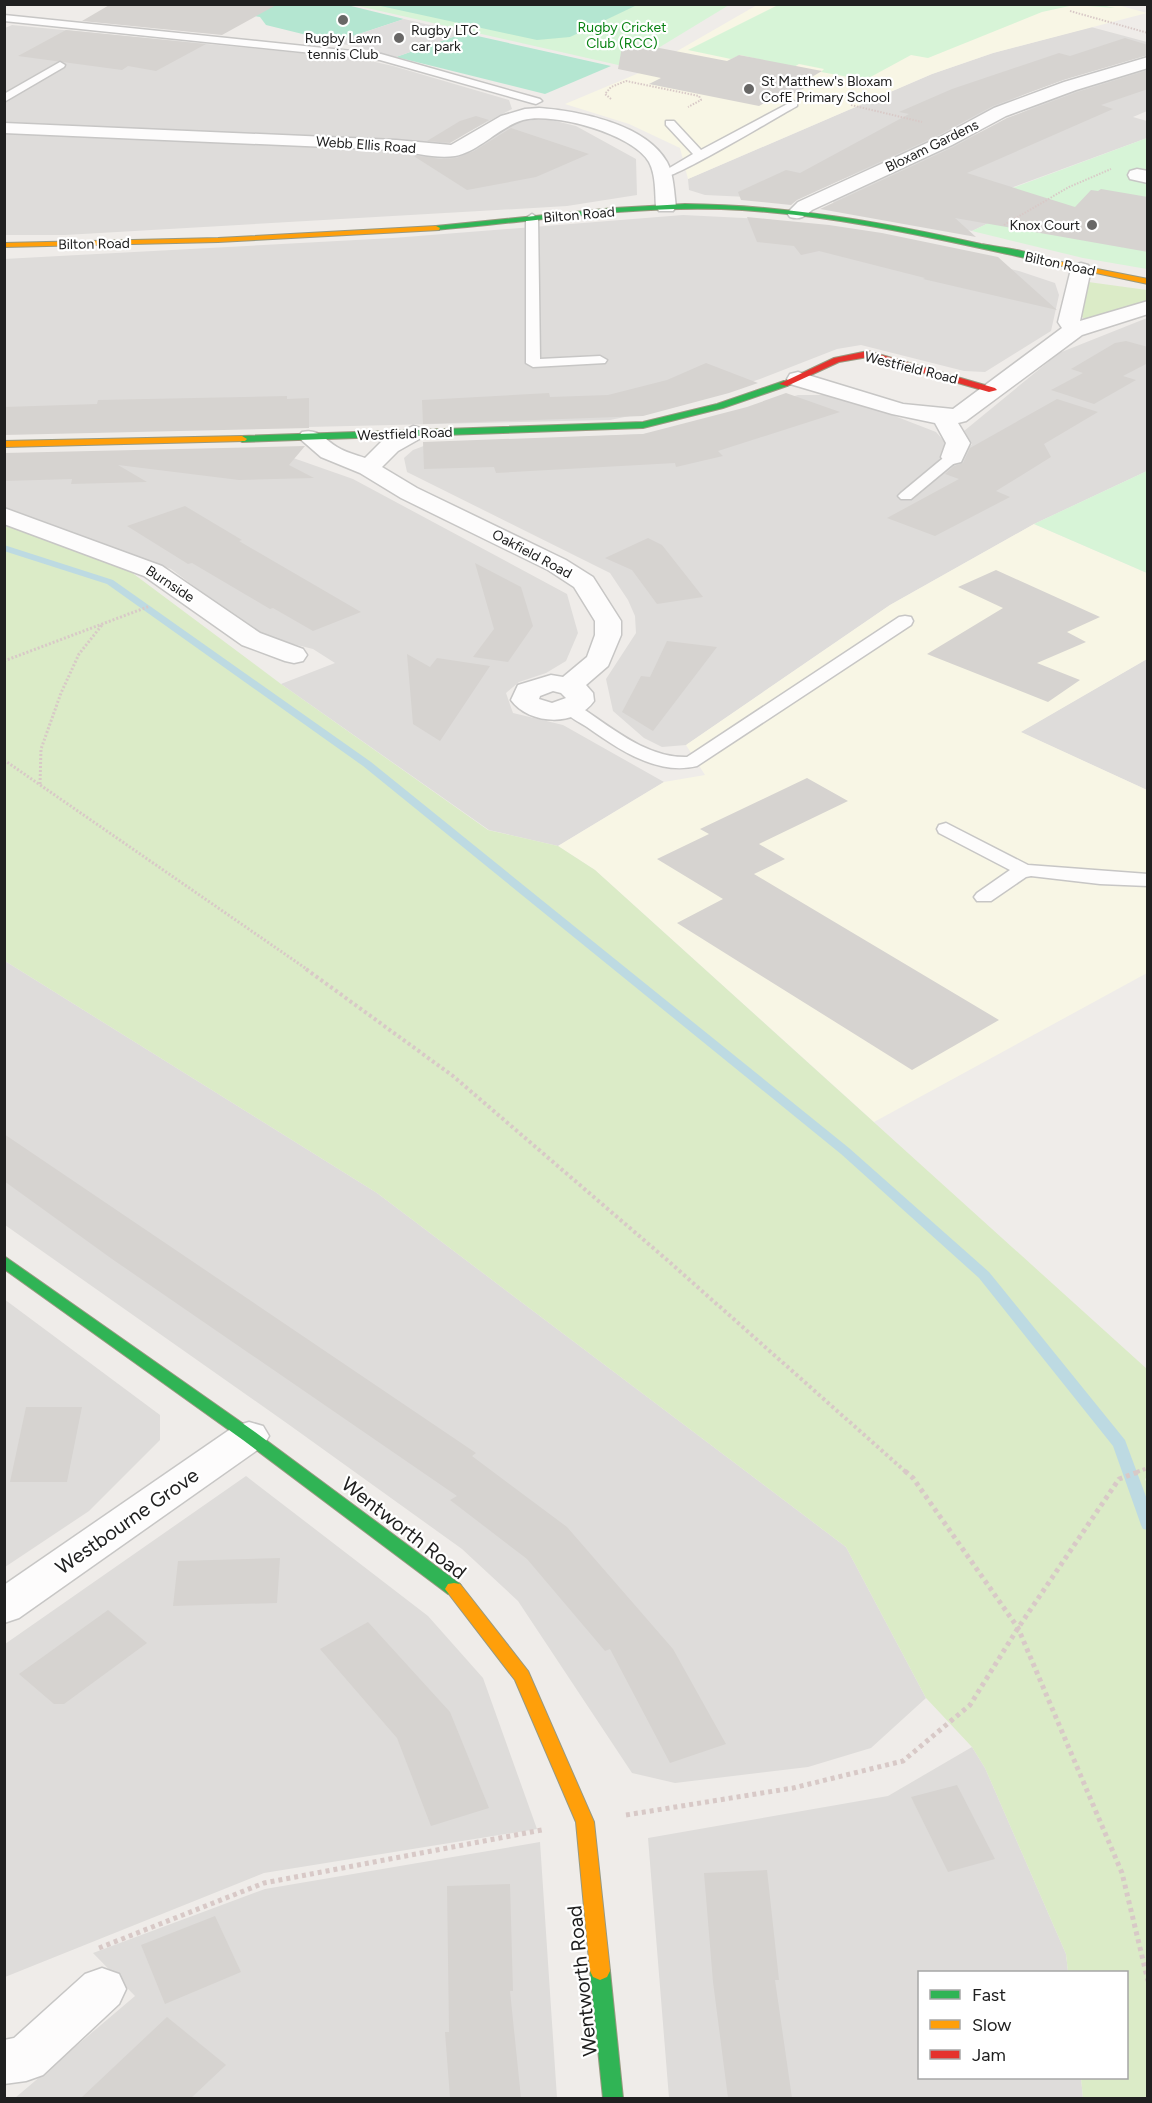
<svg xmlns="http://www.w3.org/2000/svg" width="1152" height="2103" viewBox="0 0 1152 2103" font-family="Figtree,sans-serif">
	<rect width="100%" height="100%" fill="#efece9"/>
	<g fill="#dedcda">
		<polygon points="12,25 362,59 393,66 509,100 512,109 443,145 5,126 5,28"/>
		<polygon points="1091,27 1147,42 1147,55 1091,70 1029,92 966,121 919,147 805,195 789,199 705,195 689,190 688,179 932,74 993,53"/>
		<polygon points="1147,67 1147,111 1133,117 1147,121 1147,138 1008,189 1041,198 972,231 834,205 833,201 1051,99"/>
		<polygon points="547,119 576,126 636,159 637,195 567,206 65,235 5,235 5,133 393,147 453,154 520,121"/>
		<polygon points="683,215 766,219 858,233 1019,271 1055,283 1059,295 1051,331 985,372 964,371 861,345 837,349 760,379 679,406 610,420 5,434 4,259 393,238"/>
		<polygon points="1147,318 1147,471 1034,524 890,605 686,745 662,747 644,738 613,711 606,679 636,633 635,616 628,600 610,573 407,472 404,458 413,450 429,444 644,434 704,424 798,395 827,395 856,401 936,432 960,459 972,444 964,431 1059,353"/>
		<polygon points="279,453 353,479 567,594 578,633 566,661 546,673 519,682 506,693 513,713 563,725 664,782 558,846 489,830 281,684 335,663 313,649 261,636 171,569 5,508 4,457"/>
		<polygon points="1147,659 1147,790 1020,732"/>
		<polygon points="5,961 377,1193 846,1547 926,1698 871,1748 808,1767 675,1783 632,1773 518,1601 462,1549 288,1424 5,1225"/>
		<polygon points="4,1299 160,1415 160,1440 89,1511 5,1567"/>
		<polygon points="246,1476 428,1616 483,1678 537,1829 264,1873 5,1977 5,1644"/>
		<polygon points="972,1747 985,1768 1066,1954 1068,1972 920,1972 920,2078 1081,2078 1083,2098 669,2098 648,1838 888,1796"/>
		<polygon points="540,1842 557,2098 15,2098 135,1996 93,1953 265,1889"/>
	</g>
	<g fill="#f8f6e5">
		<polygon points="1114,4 1147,13 993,53 932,74 688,179 680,148 629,124 565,104 639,73 757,5"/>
		<polygon points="1034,524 1147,573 1147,659 1021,732 1147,790 1147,973 874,1122 595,870 558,846 664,782 705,775 686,745 890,605"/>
	</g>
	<g fill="#dbebc7">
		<polygon points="1081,281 1147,290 1147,302 1091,321 1084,319 1077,310"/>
		<polygon points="4,525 123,566 281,684 488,830 558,846 595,870 1147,1369 1148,1476 1145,1479 1148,1486 1147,2098 1083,2098 1081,2078 1126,2078 1126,1972 1068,1972 1066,1954 985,1768 972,1747 926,1698 846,1547 377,1193 5,961"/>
	</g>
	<g fill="#d7f4d7">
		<polygon points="1097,4 1115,8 1074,5 1042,12 928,58 911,55 865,80 821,72 824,69 799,64 794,67 740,55 731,59 688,50 778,5"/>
		<polygon points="354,5 729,5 627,67"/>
		<polygon points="1147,138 1147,269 1083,258 972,231 1040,198 1007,190"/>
		<polygon points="1147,471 1147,573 1034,524"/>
	</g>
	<g fill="#b4e6d1">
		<polygon points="235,4 343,4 404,19 335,42 266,25 260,17 216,10"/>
		<polygon points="376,5 637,5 570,37 537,40"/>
		<polygon points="464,33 611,66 545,94 396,57"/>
	</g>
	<polygon fill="#dfdddc" points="404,19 464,33 396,57 335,42"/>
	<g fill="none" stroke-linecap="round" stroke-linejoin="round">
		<polygon fill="#bddae2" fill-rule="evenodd" points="4,545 113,580 371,762 849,1148 989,1272 1125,1440 1148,1502 1148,1530 1143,1529 1141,1525 1113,1446 979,1278 841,1154 363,766 107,584 4,551"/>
	</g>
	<g fill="#d6d3d0">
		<polygon points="111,4 278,4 222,35 82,21"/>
		<polygon points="66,30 206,44 156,71 128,66 122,70 18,56"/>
		<polygon points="1125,38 1148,45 1148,55 1063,80 993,106 939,135 797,200 791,205 741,200 738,192 786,170 800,173 909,114 899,112 952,89 1059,53 1070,56"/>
		<polygon points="623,41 727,61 739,55 822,71 810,78 820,80 779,101 768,101 759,106 649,84 661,78 618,69"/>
		<polygon points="1148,70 1148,89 1101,105 1113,109 967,173 1075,207 1091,190 1098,191 1101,189 1148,197 1148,252 955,218 976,237 820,209 953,147 1007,118 1077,92"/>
		<polygon points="476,116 489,120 450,143 427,141 460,121"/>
		<polygon points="511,128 589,154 536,177 467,190 412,155 441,159 456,158 474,151"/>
		<polygon points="747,217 829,225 882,233 998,257 1057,310 923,279 925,278 819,251 801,255 794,246 757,242"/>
		<polygon points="1126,341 1148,347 1148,363 1123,376 1136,380 1094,404 1051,390 1083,373 1071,369 1115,343"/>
		<polygon points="706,363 758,383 729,393 643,416 423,424 422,400 549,393 550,397 608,395 667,380"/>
		<polygon points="786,393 840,412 718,451 723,456 676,467 675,463 496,473 494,467 424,469 423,442 643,434 747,407"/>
		<polygon points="287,396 287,399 309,398 309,428 4,435 4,407 97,404 98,400"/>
		<polygon points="1057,399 1098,412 1044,444 1051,457 996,491 1010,497 935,536 887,518 959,479 945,474 954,466 963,463 970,448"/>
		<polygon points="305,446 289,465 314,478 239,480 118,465 147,482 71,484 72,479 4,481 4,453"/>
		<polygon points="185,506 242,540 239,541 361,612 313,631 273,608 270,609 192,563 188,564 127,526"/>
		<polygon points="648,538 662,545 703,597 657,604 632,570 605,558"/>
		<polygon points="475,563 521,587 533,626 508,662 473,657 494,629"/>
		<polygon points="996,570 1100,617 1067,632 1086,642 1037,663 1080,680 1048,702 927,654 1003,608 958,587"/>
		<polygon points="667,641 717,647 653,731 622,712 641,676 650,677"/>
		<polygon points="407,654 430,667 437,658 490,666 440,741 413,724"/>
		<polygon points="807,778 848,801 759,844 785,859 754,874 999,1020 912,1070 677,923 723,899 657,859 709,834 700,829"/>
		<polygon points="4,1134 476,1453 472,1456 567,1527 673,1649 726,1744 670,1763 610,1649 605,1651 527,1559 450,1500 457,1496 112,1259 4,1181"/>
		<polygon points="26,1407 82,1407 67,1482 10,1482"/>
		<polygon points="280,1558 277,1603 173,1606 178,1561"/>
		<polygon points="108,1610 147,1643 64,1704 54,1704 19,1674"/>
		<polygon points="368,1622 450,1712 489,1808 431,1826 397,1738 320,1649"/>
		<polygon points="957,1785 995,1859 948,1872 911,1797"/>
		<polygon points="767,1870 779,1980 775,1980 792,2098 728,2098 713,1982 704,1873"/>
		<polygon points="510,1884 513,1991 510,1991 521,2098 450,2098 445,2032 449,2032 447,1886"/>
		<polygon points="215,1916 241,1972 165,2004 141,1945"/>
		<polygon points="167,2017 226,2065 191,2098 81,2098"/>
	</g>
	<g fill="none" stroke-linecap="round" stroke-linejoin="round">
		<g stroke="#c7c6c5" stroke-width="3">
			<g id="lane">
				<polygon points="4,15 381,54 540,99 542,101 536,104 532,103 380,60 4,21"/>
				<polygon points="60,62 65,65 64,67 4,102 4,94"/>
				<path d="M793,101L797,102V106C777,117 671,181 658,179L656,176L693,154L666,125V121H674L701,150Z"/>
				<polygon points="532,214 538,218 540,359 600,356 607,360 605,363 533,367 526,363 526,218"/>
				<polygon points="953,453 960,457 958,460 911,499 901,499 898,496 901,493 948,454"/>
				<path d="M905,616L911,617L913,621L911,625L697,766C657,776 618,749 587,727C579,722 567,716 561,708L564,704H576C610,726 645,758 687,757L899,617Z"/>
				<polygon points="946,823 1028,865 1148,874 1148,886 1100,884 1031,876 1026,877 991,901 977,901 974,897 977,893 1010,870 939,833 937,829 939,825"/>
			</g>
		</g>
		<g stroke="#c7c6c5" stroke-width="3">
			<g id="street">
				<path d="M1148,57V68L1076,90L1006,116L952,145L812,210C804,217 800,220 790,217L787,213L798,202L940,137L994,108L1064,82Z"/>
				<path d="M539,108C579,111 646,124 667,162C674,175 674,193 676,207L673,211H659L656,207C655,193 656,175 649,162C633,134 554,112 523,120C499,127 480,151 455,156C437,159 414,153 396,150L4,133V123L396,140L451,145L501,116L525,109Z"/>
				<polygon points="1137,169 1148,171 1148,183 1130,179 1128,175 1130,171"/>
				<polygon points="1081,263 1088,265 1091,269 1080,321 1148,301 1148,314 1082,335 966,421 958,423 970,443 961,462 953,464 945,462 941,457 946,443 935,423 892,414 790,384 787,379 790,374 798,372 903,404 953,409 1062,328 1058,322 1071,269 1074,265"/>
				<path d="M413,426L421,428L424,433L421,438L398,451L382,467L417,488L566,560L593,577L621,621V635L608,666L586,685L593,693L594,701C576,727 529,725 511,700L518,685L551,675L563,677L587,657L595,635V621L574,587L548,570L401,498L360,473L321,457L298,437L302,432C318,428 324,439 337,447C345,452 356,455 365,458L382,441ZM553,691L561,693L566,698L552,703L539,699L540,696Z"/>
				<polygon points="4,508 162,566 260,633 303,649 307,655 303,661 294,663 285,661 242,645 144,576 4,524"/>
				<polygon points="249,1422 263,1426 269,1436 263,1446 19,1618 4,1623 4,1585 235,1426"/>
				<polygon points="102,1968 119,1974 126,1989 119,2004 43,2075 26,2081 4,2084 4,2040 14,2038 85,1974"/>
			</g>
		</g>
		<g stroke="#989980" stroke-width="2">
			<g id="fast">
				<path d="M685,204C786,205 883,222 981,244C998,247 1030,250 1043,259L1039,261C934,238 829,213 721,209C626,206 531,222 436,230L432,228L436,226L614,208Z"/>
				<polygon points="784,381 789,384 787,386 723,408 643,428 242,442 237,439 242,436 643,422 717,404"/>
				<polygon points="4,1256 255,1432 460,1584 463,1589 460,1594 454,1595 448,1594 243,1440 4,1269"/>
				<polygon points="600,1962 607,1965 610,1971 623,2098 603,2098 590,1971 593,1965"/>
			</g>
		</g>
		<g stroke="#989980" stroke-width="2">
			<g id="slow">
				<polygon points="436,226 440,228 439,230 218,242 4,247 4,243 218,238"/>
				<polygon points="1036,257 1148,279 1148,284 1039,261 1035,259"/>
				<polygon points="242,436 247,439 245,441 4,447 4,441"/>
				<polygon points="454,1583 460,1584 528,1671 594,1822 610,1971 607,1977 600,1980 593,1977 590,1971 576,1822 515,1680 445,1589 448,1584"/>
			</g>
		</g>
		<g stroke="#989980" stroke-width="2">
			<polygon id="jam" points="868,351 995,388 997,390 989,392 868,357 839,362 787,386 779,384 834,358"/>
		</g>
		<g stroke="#d8c9c7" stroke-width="2" stroke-dasharray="1.5 1.5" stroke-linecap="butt">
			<polyline points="1070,11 1148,33"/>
			<polyline points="611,99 605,94 611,87 626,81 699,96 701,100 688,107"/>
			<polyline points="851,105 922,122"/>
			<polyline points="1004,225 1069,187 1111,169"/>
		</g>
		<g stroke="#d8c9c7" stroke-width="3" stroke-dasharray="2 2" stroke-linecap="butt">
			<polyline points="4,661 150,606"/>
			<polyline points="4,760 308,970"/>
			<polyline points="40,784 41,749 61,693 79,654 102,625"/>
		</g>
		<g stroke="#d8c9c7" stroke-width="4" stroke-dasharray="3 3" stroke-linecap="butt">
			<polyline points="306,969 453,1076 666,1259 906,1472"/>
			<polyline points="1137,1472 1148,1468"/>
		</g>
		<g stroke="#d8c9c7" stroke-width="5" stroke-dasharray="4 4" stroke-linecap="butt">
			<polyline points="905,1471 913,1478 1018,1628 1122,1873 1148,1981"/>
			<polyline points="626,1815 793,1788 903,1761 970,1705 1018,1628 1119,1479 1141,1471"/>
			<polyline points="99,1948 264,1883 542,1830"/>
		</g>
		<use href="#lane" fill="#fdfcfc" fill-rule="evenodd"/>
		<use href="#street" fill="#fdfcfc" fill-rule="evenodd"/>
		<use href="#fast" fill="#30b455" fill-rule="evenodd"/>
		<use href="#slow" fill="#ff9f0a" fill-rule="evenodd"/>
		<use href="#jam" fill="#e5322d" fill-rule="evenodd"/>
	</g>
	<g fill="#686766" stroke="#fff" stroke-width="2">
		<circle cx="343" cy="20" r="6"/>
		<circle cx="399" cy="38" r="6"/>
		<circle cx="749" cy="89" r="6"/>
		<circle cx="1092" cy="225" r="6"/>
	</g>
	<g text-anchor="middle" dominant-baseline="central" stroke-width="4.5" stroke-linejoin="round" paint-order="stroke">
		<g font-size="14" fill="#0a8314" stroke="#fff">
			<text x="622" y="27">Rugby Cricket<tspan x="622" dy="16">Club (RCC)</tspan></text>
		</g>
		<g font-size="14" fill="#202020" stroke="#fff" text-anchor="start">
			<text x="411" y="30">Rugby LTC<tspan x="411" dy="16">car park</tspan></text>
			<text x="343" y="38" text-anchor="middle">Rugby Lawn<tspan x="343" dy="16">tennis Club</tspan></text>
			<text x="761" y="81">St Matthew's Bloxam<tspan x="761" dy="16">CofE Primary School</tspan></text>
			<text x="1080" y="225" text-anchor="end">Knox Court</text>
		</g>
		<g font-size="14" fill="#202020" stroke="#fff">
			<text transform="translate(366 145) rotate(4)">Webb Ellis Road</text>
			<text transform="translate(932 146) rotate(-26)">Bloxam Gardens</text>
			<text transform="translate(579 215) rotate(-5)">Bilton Road</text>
			<text transform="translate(94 244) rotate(-1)">Bilton Road</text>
			<text transform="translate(1060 264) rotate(12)">Bilton Road</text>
			<text transform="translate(911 368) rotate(14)">Westfield Road</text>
			<text transform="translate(405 434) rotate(-2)">Westfield Road</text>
			<text transform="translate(532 554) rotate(28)">Oakfield Road</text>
			<text transform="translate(170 584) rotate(33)">Burnside</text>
		</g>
		<g font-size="20" fill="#202020" stroke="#fff">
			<text transform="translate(127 1521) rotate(-35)">Westbourne Grove</text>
			<text transform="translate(404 1528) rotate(38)">Wentworth Road</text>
			<text transform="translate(582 1981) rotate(-96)">Wentworth Road</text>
		</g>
	</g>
	<rect width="1152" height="2103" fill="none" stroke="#202020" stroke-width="12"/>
	<rect x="918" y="1971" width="210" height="108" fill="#ffffff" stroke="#a6a6a6" stroke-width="1.5"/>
	<rect x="930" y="1990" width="30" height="9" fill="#30b455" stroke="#a6a6a6" stroke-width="1.5"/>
	<text x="972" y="2001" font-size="18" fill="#202020">Fast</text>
	<rect x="930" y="2020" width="30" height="9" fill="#ff9f0a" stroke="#a6a6a6" stroke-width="1.5"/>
	<text x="972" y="2031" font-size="18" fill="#202020">Slow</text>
	<rect x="930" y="2050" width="30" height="9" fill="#e5322d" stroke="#a6a6a6" stroke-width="1.5"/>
	<text x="972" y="2061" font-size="18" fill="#202020">Jam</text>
</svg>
